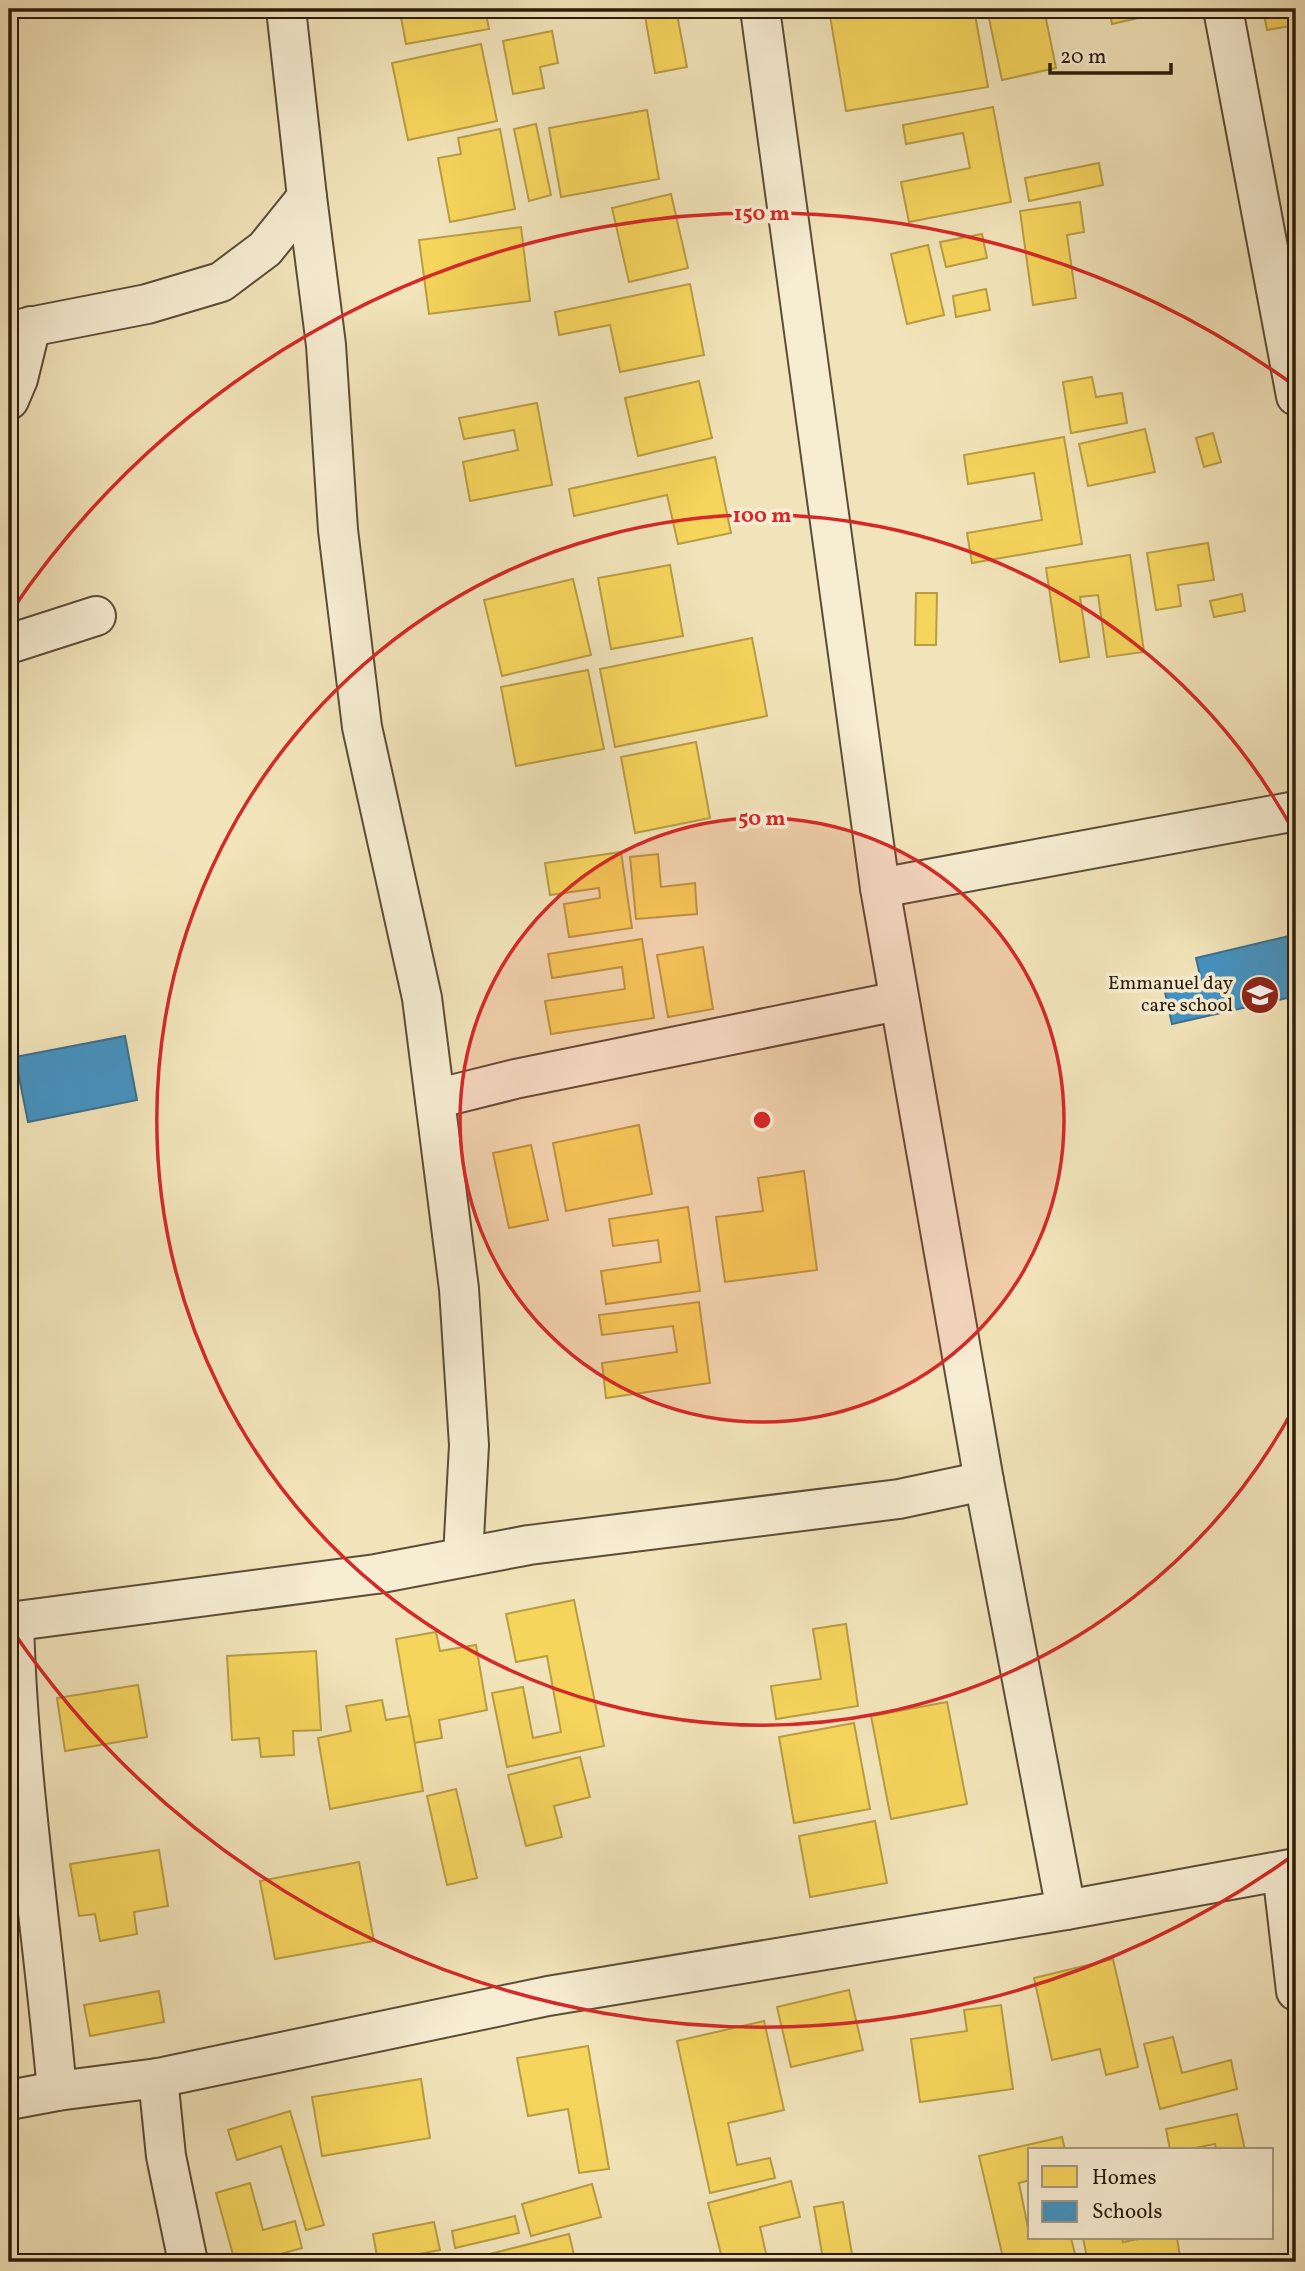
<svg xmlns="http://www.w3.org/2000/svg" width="1305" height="2271" viewBox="0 0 1305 2271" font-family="Vollkorn,serif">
	<rect width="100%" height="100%" fill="#f2e4ba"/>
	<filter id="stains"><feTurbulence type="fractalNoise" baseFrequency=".00286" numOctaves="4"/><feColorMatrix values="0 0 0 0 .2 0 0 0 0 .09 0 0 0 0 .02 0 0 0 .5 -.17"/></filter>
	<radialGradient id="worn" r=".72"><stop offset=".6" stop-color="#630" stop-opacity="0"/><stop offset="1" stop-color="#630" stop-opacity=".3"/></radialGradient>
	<g fill="#f6d55c" stroke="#b99d44" stroke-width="2">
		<polygon points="417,9 485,9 489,29 406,44 400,12"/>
		<polygon points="651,9 676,9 687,67 655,73 644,10"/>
		<polygon points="838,9 974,9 988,87 846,111 829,10"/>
		<polygon points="987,9 1044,9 1056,68 1002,80"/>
		<polygon points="1109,9 1168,9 1169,11 1112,24"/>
		<polygon points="1263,9 1296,9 1296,25 1267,30"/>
		<polygon points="552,31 558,63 540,67 544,88 513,94 503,41"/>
		<polygon points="481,44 497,121 408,140 392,63"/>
		<polygon points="993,107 1011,202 909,222 901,182 970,168 963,133 906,144 903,125"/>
		<polygon points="647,110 659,179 561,197 549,128"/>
		<polygon points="536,124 551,195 529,201 514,129"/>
		<polygon points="500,129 515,209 450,222 438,158 461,154 458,138"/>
		<polygon points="1099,163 1103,185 1029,201 1025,178"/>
		<polygon points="671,194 688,268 629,282 612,208"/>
		<polygon points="1080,202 1084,232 1067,235 1076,298 1033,305 1020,211"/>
		<polygon points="521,227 530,301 429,314 419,240"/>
		<polygon points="982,234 987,258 946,267 940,242"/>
		<polygon points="928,245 944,315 907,324 891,254"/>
		<polygon points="690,284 704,355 620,372 610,325 559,335 555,312"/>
		<polygon points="986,289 990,310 956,317 953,296"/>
		<polygon points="1092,377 1096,397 1122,393 1127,423 1071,433 1063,382"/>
		<polygon points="699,381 712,438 638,456 625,398"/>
		<polygon points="537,403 552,485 470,501 463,462 518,450 514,430 464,439 459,418"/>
		<polygon points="1145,429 1155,472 1088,486 1079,444"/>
		<polygon points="1213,433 1221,462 1204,467 1196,438"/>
		<polygon points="1064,437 1082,544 972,563 967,533 1042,520 1034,473 968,484 964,455"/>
		<polygon points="715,457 731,533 678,544 667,495 574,516 569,489"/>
		<polygon points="1208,543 1214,580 1178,585 1181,606 1156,610 1147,553"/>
		<polygon points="1130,555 1144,652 1107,657 1098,595 1080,597 1089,657 1060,662 1046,568"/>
		<polygon points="670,565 683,636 611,649 598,578"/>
		<polygon points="573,579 591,655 502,676 484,600"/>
		<polygon points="916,593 937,593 936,645 915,645"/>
		<polygon points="1242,594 1245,611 1214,617 1210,601"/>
		<polygon points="752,638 767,716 615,747 600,669"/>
		<polygon points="588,670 604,749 516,766 501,687"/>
		<polygon points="696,742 710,818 635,833 621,757"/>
		<polygon points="621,852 632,928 569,937 564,904 600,898 599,888 550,895 545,863"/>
		<polygon points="658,854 661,887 695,883 697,914 636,919 630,857"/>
		<polygon points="642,939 654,1018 551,1034 545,1001 625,989 622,967 552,978 548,954"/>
		<polygon points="703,947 713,1009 668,1017 657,955"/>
		<polygon points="639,1125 652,1194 566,1211 553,1143"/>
		<polygon points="531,1145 548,1220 509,1228 493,1153"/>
		<polygon points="804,1171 817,1270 725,1282 716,1217 763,1211 758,1178"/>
		<polygon points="688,1207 700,1291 606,1304 601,1271 661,1262 658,1240 613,1246 609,1219"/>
		<polygon points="699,1302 710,1383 606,1398 602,1363 677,1352 673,1326 602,1335 599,1315"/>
		<polygon points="574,1600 604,1746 507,1767 492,1693 523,1687 533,1738 561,1732 547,1656 516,1662 506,1614"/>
		<polygon points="846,1624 858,1706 776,1719 771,1686 821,1679 813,1629"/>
		<polygon points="436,1632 440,1651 476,1645 487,1710 439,1720 442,1738 414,1743 396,1639"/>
		<polygon points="316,1651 321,1730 293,1731 294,1755 261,1757 259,1738 232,1740 227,1656"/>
		<polygon points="138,1685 147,1737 65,1751 57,1698"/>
		<polygon points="382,1700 386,1720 410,1716 423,1791 330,1809 318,1738 351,1731 346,1706"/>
		<polygon points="947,1702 967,1804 891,1819 871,1716"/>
		<polygon points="854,1723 870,1809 794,1823 779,1737"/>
		<polygon points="580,1757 590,1797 554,1806 562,1837 526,1846 508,1775"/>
		<polygon points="456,1789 477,1878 447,1885 427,1796"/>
		<polygon points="875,1821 887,1883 810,1897 799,1836"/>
		<polygon points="159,1850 168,1906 134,1912 137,1934 100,1941 95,1914 79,1916 70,1864"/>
		<polygon points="359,1862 374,1941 275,1959 260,1881"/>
		<polygon points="1113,1959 1138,2067 1106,2075 1100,2049 1052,2060 1034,1978"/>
		<polygon points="849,1990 863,2050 791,2067 777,2007"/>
		<polygon points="159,1991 164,2022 90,2036 84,2005"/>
		<polygon points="1001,2005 1013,2089 920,2102 911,2039 967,2031 964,2010"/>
		<polygon points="764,2021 784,2110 728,2123 737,2165 770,2158 775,2178 710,2193 677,2041"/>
		<polygon points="1173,2037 1182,2073 1231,2060 1237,2089 1160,2109 1144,2044"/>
		<polygon points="588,2046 609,2169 579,2173 568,2109 528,2116 517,2058"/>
		<polygon points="421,2079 430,2138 322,2156 312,2097"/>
		<polygon points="290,2111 324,2225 306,2230 281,2146 237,2160 228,2130"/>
		<polygon points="1237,2114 1245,2150 1216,2150 1215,2144 1195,2148 1196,2150 1170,2150 1166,2129"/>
		<polygon points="1062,2137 1065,2150 1030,2150 1030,2180 1019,2183 1030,2238 1071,2238 1077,2262 1004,2262 979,2156"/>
		<polygon points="791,2181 800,2217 760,2227 768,2262 723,2262 708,2203"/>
		<polygon points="250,2183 263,2230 295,2221 302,2248 251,2262 235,2262 216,2193"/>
		<polygon points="592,2184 601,2217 531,2236 522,2204"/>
		<polygon points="843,2202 852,2254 823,2259 814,2207"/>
		<polygon points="515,2216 519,2233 455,2248 452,2231"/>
		<polygon points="434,2222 440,2250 378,2262 373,2234"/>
		<polygon points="569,2234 574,2255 544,2262 458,2262"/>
		<polygon points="1083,2238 1122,2238 1123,2242 1143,2238 1177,2238 1181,2262 1088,2262"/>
	</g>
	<g fill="#4393c3" stroke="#3c6f8c" stroke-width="2">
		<polygon points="1289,936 1296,967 1296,996 1172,1024 1165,992 1202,984 1196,958"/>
		<polygon points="125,1036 137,1100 28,1122 15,1057"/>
	</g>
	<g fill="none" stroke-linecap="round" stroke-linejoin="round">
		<g stroke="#5c4d37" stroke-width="42">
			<g id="minor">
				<polyline points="286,9 307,197 326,345 338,530 362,727 422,998 459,1289 469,1445 463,1557"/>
				<polyline points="760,9 880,888 984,1481 1066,1910"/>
				<polyline points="1223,9 1296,396"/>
				<polyline points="9,331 147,304 221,282 265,249 307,197"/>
				<polyline points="9,400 18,379 31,326"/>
				<polyline points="9,644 96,616"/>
				<polyline points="880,888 1296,811"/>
				<polyline points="435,1099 515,1079 898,1001"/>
				<path d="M14,1621C18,1779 43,1934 57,2091"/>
				<polyline points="9,1622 376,1574 529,1545 899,1499 984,1481"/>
				<polyline points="1282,1871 1296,1991"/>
				<polyline points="158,2078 166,2156 188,2262"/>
				<polyline points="9,2100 57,2091 158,2078 548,1996 1066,1910 1296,1868"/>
			</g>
		</g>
		<use href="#minor" stroke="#f7edd2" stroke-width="38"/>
	</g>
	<circle cx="762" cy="1120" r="302" fill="#d62828" fill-opacity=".12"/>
	<g fill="none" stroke="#d62828" stroke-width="3.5">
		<circle cx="762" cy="1120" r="302"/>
		<path d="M1296 1404A605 605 0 1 1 1296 836"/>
		<path d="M1295 1854A907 907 0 0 1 10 1627M10 613A907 907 0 0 1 1295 386"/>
	</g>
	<defs>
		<g id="school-disc" transform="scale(2.0125)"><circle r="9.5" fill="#8f2418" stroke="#f7edd2"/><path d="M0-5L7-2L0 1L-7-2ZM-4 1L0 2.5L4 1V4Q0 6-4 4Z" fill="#fff"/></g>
	</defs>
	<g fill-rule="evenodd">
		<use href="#school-disc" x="1260" y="995"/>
	</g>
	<g text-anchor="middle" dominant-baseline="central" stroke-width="7" stroke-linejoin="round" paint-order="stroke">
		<g font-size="19" fill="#2a1b0b" stroke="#f7edd2" text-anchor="end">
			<text x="1233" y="984">Emmanuel day<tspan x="1233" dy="22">care school</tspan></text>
		</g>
	</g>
	<circle cx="762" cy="1120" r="10" fill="#d62828" stroke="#f7edd2" stroke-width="3.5"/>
	<g font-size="21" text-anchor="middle" font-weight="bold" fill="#d62828" stroke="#f7edd2" stroke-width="7" stroke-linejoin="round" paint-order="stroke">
		<text x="762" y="220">150 m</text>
		<text x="762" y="522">100 m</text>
		<text x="762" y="825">50 m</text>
	</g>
	<rect width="1305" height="2271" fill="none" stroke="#f2e4ba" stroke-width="35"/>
	<rect x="10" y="10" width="1284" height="2250" fill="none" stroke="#2a1b0b" stroke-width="3.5"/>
	<rect x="18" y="18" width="1270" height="2236" fill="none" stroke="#2a1b0b" stroke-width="2"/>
	<rect x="1028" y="2148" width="245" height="91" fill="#f7edd2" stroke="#a59982" stroke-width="2"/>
	<rect x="1042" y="2166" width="35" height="21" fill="#f6d55c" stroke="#a59982" stroke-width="2"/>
	<text x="1092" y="2184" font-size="21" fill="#2a1b0b">Homes</text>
	<rect x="1042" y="2201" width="35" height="21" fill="#4393c3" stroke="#a59982" stroke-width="2"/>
	<text x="1092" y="2218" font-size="21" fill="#2a1b0b">Schools</text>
	<path d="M1050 63v10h121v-10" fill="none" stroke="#2a1b0b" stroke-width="3.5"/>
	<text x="1060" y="63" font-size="21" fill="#2a1b0b" stroke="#f7edd2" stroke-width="5" paint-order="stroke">20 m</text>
	<rect width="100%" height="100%" filter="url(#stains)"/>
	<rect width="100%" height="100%" fill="url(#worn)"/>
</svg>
